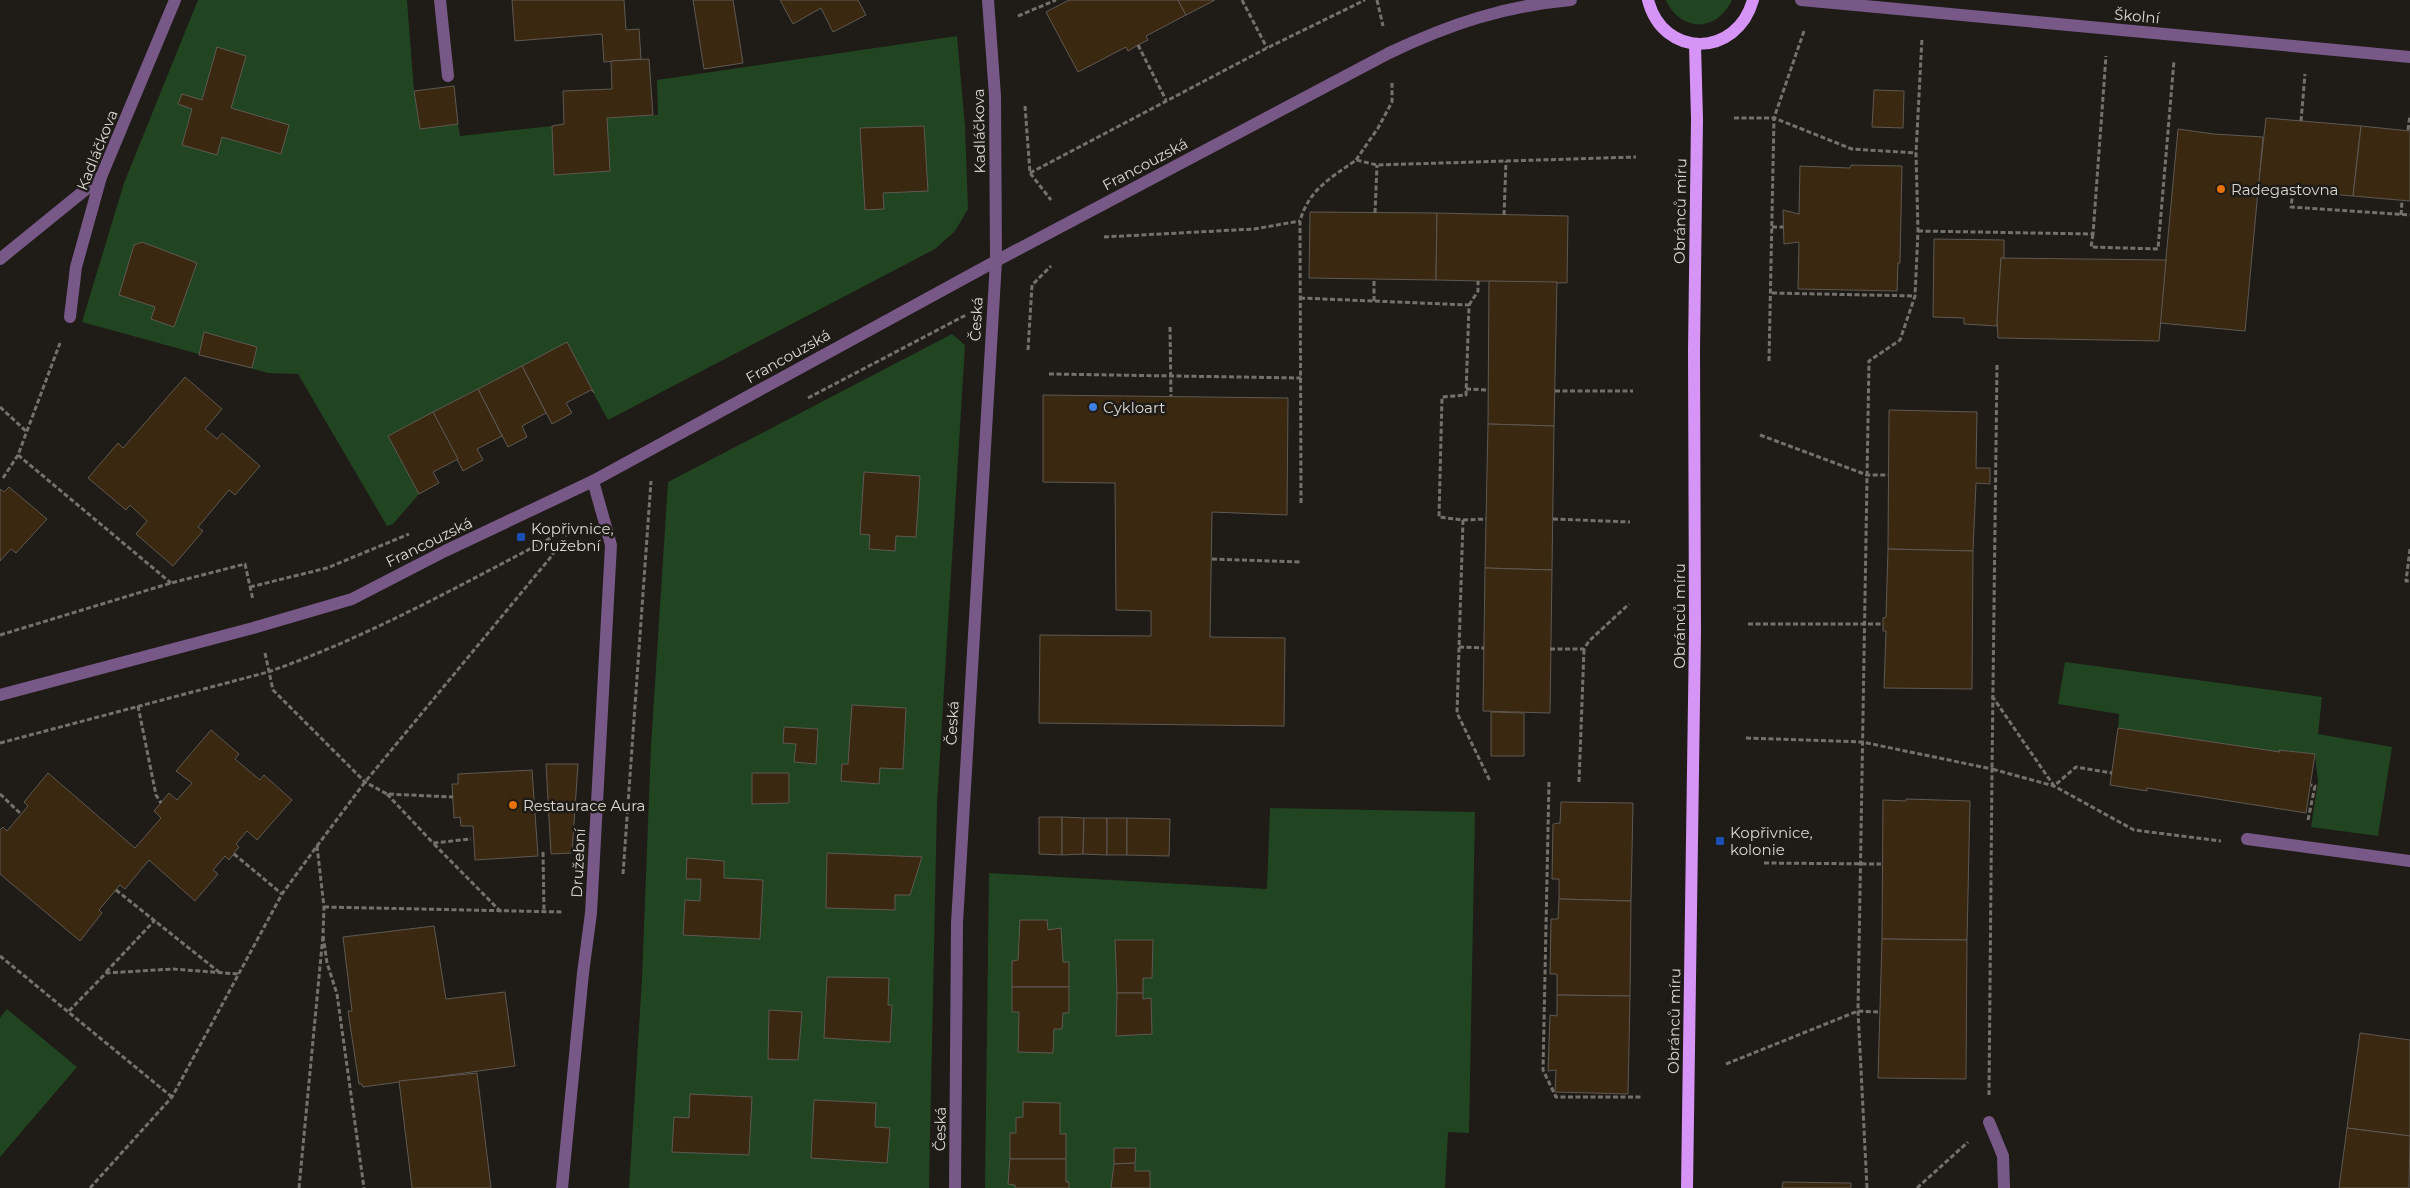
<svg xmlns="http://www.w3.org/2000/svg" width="2410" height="1188" viewBox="0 0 2410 1188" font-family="Montserrat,sans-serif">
	<rect width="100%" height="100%" fill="#1f1b16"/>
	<g fill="#214521">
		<polygon points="198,0 407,0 414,91 420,129 458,124 460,136 552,126 554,175 610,171 607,118 658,115 657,80 957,36 965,126 968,209 955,231 935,249 608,420 566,343 388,436 419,494 393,524 387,526 298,374 268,373 82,322 124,183"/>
		<path d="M1666,0H1732C1717,32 1681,33 1666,0Z"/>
		<polygon points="952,334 965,345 937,804 929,1188 629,1188 642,979 651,746 668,482"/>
		<polygon points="2065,662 2322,697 2318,734 2392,747 2378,836 2311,827 2318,782 2315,754 2280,750 2280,752 2118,728 2119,714 2058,704"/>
		<polygon points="1270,808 1475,812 1469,1133 1448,1132 1445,1188 985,1188 989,873 1267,889"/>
		<polygon points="7,1009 77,1067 0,1157 0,1018"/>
	</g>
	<g fill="#3b2810" stroke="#5e5953">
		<polygon points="512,0 624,0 626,30 639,29 641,59 604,62 602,34 515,41"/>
		<polygon points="693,0 733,0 743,63 704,69"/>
		<polygon points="780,0 858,0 866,15 833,32 821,8 793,24"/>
		<polygon points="1069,0 1178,0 1186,15 1146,36 1148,40 1138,45 1128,51 1126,47 1078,72 1046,12"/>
		<polygon points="1178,0 1215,0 1186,15"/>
		<polygon points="217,47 246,56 231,108 289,125 281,154 222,137 217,155 182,145 192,109 178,104 182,94 202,100"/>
		<polygon points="649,59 653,115 607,118 610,171 554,175 552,126 564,124 563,91 612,89 611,61"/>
		<polygon points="454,86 458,124 420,129 414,91"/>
		<polygon points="1874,90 1904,91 1903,128 1872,127"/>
		<polygon points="2266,118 2361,126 2353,196 2258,188"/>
		<polygon points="924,126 928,191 883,193 884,209 865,210 860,128"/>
		<polygon points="2361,126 2410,131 2410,201 2353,196"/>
		<polygon points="2178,129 2214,134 2263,137 2245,331 2160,323"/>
		<polygon points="1851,165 1902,166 1900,263 1898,263 1897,291 1798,289 1799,242 1784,244 1783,210 1799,214 1800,166 1850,168"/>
		<polygon points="1310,212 1437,213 1436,280 1309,278"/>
		<polygon points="1437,213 1568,216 1567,283 1436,280"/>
		<polygon points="1934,239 2004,240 2004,258 2001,258 1997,326 1964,324 1964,318 1933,317"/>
		<polygon points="142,242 197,263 174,327 151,319 155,307 119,295 134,245"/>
		<polygon points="2001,258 2166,260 2159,341 1998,338 1997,319"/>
		<polygon points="1489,281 1557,282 1554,426 1488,424"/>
		<polygon points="204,332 257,347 252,368 199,355"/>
		<polygon points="567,342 594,393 591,390 566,403 572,413 552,424 522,366"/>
		<polygon points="522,366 546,413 522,426 527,437 508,447 478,389"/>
		<polygon points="185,377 222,409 205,429 217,439 222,433 260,466 235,495 229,490 198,527 203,531 173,566 136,534 147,521 130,505 126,510 88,478 118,443 123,448"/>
		<polygon points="478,389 502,436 477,449 483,460 463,471 433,412"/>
		<polygon points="1043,395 1288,398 1287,515 1212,512 1210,637 1285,638 1284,726 1039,723 1040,635 1151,636 1151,611 1116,610 1115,483 1043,482"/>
		<polygon points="1889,410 1977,412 1976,468 1990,468 1990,484 1976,483 1973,551 1888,549"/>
		<polygon points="433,412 458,459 433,472 439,483 419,494 388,436"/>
		<polygon points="1488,424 1554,426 1552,570 1485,568"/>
		<polygon points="864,472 920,476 916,537 896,536 895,551 869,549 870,535 860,534"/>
		<polygon points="9,487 47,519 16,553 11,549 0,561 0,489 4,492"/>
		<polygon points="1888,549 1973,551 1972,689 1884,688 1886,631 1883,631 1883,618 1886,617"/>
		<polygon points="1485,568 1552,570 1550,713 1483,711"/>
		<polygon points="852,705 906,708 903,769 880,768 879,784 841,781 842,764 848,764"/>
		<polygon points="1491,712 1524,713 1524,756 1491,756"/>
		<polygon points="784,727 818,729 816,764 794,762 796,744 783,743"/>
		<polygon points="2118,728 2280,752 2279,750 2315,754 2306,813 2147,788 2147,791 2110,785"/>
		<polygon points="211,730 239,754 235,759 260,780 264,775 292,800 257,840 247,831 236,844 239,847 229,860 225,856 213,870 218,874 195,901 149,860 125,889 120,885 99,910 102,913 80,941 0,874 0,830 3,827 7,831 28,806 24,802 48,773 135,848 161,818 154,811 169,793 177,800 192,783 176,771"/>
		<polygon points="546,764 578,764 572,853 551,854"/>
		<polygon points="532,770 538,856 475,860 473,826 461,826 460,817 454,818 452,784 458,784 458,774"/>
		<polygon points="752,773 789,773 789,803 752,804"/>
		<polygon points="1906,799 1970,801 1967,940 1882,939 1883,800 1906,801"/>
		<polygon points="1561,802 1633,803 1631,901 1559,899 1559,879 1552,879 1553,824 1560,823"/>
		<polygon points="1039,817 1062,817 1062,855 1039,854"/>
		<polygon points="1062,817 1084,818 1083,854 1062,855"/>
		<polygon points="1084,818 1107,818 1107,855 1083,854"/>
		<rect x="1107" y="818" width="20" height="37"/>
		<polygon points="1127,818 1170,819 1169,856 1127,855"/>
		<polygon points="827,853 922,857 910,895 895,895 895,910 826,908"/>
		<polygon points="687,858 724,861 724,878 763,880 760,939 683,935 685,900 700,901 701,879 686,879"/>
		<polygon points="1559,899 1631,901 1630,996 1557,995 1557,974 1550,974 1551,919 1558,919"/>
		<polygon points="1020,920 1047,920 1048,930 1061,928 1063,962 1069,962 1069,987 1012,987 1012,961 1018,960"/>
		<polygon points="434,926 446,999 505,992 515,1066 363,1087 362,1084 359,1084 348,1011 352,1011 343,937"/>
		<polygon points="1882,939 1967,940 1966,1079 1878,1078"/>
		<polygon points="1115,940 1153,940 1152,978 1143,978 1143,993 1117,993"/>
		<polygon points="827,977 889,978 888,1005 892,1005 890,1042 824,1038"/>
		<polygon points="1012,987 1069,987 1069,1013 1063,1013 1062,1029 1054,1029 1053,1053 1018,1052 1019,1012 1012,1012"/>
		<polygon points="1117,993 1143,993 1143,999 1151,998 1152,1034 1116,1036"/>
		<polygon points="1557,995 1630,996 1628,1094 1555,1092 1556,1070 1548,1071 1549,1044 1550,1015 1557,1016"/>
		<polygon points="769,1010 802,1012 798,1060 768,1059"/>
		<polygon points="2360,1033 2410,1040 2410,1136 2347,1128"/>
		<polygon points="477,1073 491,1188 412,1188 399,1081"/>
		<polygon points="690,1094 752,1097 749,1155 672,1152 674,1117 689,1118"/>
		<polygon points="814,1100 876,1103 875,1127 890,1128 887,1163 811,1158"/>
		<polygon points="1023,1102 1060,1103 1060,1134 1066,1134 1066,1159 1010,1159 1010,1133 1016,1133 1016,1118 1023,1117"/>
		<polygon points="2347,1128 2410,1136 2409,1188 2339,1188"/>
		<polygon points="1114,1148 1136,1148 1135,1163 1114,1164"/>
		<polygon points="1010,1159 1066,1159 1066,1182 1069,1182 1069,1188 1015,1188 1015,1185 1008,1184"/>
		<polygon points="1135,1163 1135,1171 1150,1171 1150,1188 1111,1188 1114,1164"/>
		<polygon points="1783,1182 1851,1183 1851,1188 1782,1188"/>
	</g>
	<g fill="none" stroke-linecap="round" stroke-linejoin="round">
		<g stroke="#74716d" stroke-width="3" stroke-dasharray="5 2.5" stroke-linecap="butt">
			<polyline points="1242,0 1267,48"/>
			<polyline points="1377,0 1383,26"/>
			<polyline points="1018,16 1056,0"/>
			<polyline points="1138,45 1166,100"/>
			<polyline points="1025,106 1030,173 1051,200"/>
			<polyline points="1734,118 1774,118 1852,149 1916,153"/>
			<polyline points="2301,121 2305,74"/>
			<polyline points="2408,130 2410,115"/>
			<polyline points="1356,160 1378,128 1392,102 1392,83"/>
			<polyline points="1030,173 1267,48 1365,0"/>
			<polyline points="2293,191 2291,207 2410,215"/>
			<polyline points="1375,213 1377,165"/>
			<polyline points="1504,215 1506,161"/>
			<polyline points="2401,215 2402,201"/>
			<polyline points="1772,227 1783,227"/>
			<polyline points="1918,231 2093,234 2106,56"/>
			<polyline points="2093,234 2091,247 2158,249 2174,61"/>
			<polyline points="1104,237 1254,229 1300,221"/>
			<polyline points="1772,293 1915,296"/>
			<polyline points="1300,298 1469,305 1466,395 1442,397 1439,517 1463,520 1457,713 1490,781"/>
			<polyline points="1374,301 1374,279"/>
			<polyline points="1469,305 1478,291 1478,281"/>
			<polyline points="1170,327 1171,396"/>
			<polyline points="1028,350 1032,285 1051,266"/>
			<polyline points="1769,361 1774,118 1804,31"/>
			<polyline points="1997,365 1992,769 2054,786 2134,830 2221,841"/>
			<polyline points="1049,374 1301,378"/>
			<polyline points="1466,389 1488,390"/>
			<polyline points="1555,391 1633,391"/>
			<polyline points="808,398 966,315"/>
			<polyline points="0,407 27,432"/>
			<polyline points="1760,435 1867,475 1888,475"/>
			<polyline points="18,455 171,583"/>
			<polyline points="3,478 18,455 60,343"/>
			<path d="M1301,503L1300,221C1309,189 1331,178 1356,160L1377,165L1636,157"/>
			<polyline points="1553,519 1630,522"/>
			<polyline points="1463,520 1486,519"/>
			<polyline points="2410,549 2406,581 2410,581"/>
			<polyline points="1212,559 1302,562"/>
			<polyline points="250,587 327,568 409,534"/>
			<polyline points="1748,624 1883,624"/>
			<polyline points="0,635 171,583 245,564 253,600"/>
			<polyline points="1459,647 1484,648"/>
			<polyline points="1550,649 1584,649 1589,641 1629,604"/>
			<polyline points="265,653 273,690 365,782 387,794 453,797"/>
			<polyline points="1992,696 2054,786 2076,767 2112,773"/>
			<polyline points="138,706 156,795 161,803"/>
			<polyline points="1746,738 1862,742 1992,769 1989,1095"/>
			<path d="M0,743L268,672C374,635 471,579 570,528"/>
			<polyline points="1549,782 1543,1070 1556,1097 1643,1097"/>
			<polyline points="1579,782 1584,649"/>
			<polyline points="0,794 21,814"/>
			<polyline points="387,794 433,843 471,839"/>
			<polyline points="2308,820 2315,786 2311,785"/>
			<polyline points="434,844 501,912"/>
			<polyline points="317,846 324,907 323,935"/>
			<polyline points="543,852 544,911"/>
			<polyline points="234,854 282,894"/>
			<polyline points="1764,863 1881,864"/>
			<polyline points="623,874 651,481"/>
			<polyline points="116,890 219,972"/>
			<polyline points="324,907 563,912"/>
			<polyline points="0,956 172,1097"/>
			<polyline points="106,972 155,920"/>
			<polyline points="69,1011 106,973 173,969 238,974"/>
			<polyline points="1726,1064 1858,1011 1878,1012"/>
			<polyline points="90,1188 172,1097 282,894 317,846 365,782 550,558 571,528"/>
			<polyline points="299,1188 323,935 327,963 337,994 364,1188"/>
			<polyline points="1867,1188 1858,1011 1869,361 1900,340 1915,296 1918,231 1916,153 1922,38"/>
			<polyline points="1917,1188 1968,1142"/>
		</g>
		<g stroke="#775887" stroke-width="12">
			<polyline points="440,0 448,76"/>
			<polyline points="1801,0 2410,57"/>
			<polyline points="0,259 101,177"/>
			<polyline points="70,317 76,267 101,177 175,0"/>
			<path d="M0,695L253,628L352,599L445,551L593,481L996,261L1389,53C1450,24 1504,6 1571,0"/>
			<polyline points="2247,839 2410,861"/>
			<polyline points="1989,1122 2003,1156 2004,1188"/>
			<polyline points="562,1188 583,973 591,913 611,545 593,481"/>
			<polyline points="955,1188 957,923 996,261 995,96 988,0"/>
		</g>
		<g stroke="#d694f6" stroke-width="12">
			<path d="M1648,0C1663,59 1737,58 1753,0"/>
			<polyline points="1687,1188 1695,632 1694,351 1697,119 1695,45"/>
		</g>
	</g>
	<g fill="#e8710a" stroke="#1f1b16" stroke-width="2">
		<circle cx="2221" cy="189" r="5"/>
		<circle cx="513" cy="805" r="5"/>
	</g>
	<circle fill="#3f7fe0" stroke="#1f1b16" stroke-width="2" cx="1093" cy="407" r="5"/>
	<g fill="#1a4fb4" stroke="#1f1b16" stroke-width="2">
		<rect x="516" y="532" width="10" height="10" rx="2.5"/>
		<rect x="1715" y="836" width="10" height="10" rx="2.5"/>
	</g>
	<g text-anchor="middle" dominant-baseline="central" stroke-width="5" stroke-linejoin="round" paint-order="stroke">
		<g font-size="15" fill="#dbd8d5" stroke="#1f1b16">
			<text transform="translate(2137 16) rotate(5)">Školní</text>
			<text transform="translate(979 131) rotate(-91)">Kadláčkova</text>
			<text transform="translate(97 150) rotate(-68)">Kadláčkova</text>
			<text transform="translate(1145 164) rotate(-28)">Francouzská</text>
			<text transform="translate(1680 211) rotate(-89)">Obránců míru</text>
			<text transform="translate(976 319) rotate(-87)">Česká</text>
			<text transform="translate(788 356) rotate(-29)">Francouzská</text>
			<text transform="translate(429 542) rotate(-26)">Francouzská</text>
			<text transform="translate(1679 616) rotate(-90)">Obránců míru</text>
			<text transform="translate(952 723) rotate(-87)">Česká</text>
			<text transform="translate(578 863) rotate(-87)">Družební</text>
			<text transform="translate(1674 1021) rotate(-89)">Obránců míru</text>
			<text transform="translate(940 1129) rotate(-89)">Česká</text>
		</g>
		<g font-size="15" fill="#dbd8d5" stroke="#1f1b16" text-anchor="start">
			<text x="2231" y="189">Radegastovna</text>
			<text x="1103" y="407">Cykloart</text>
			<text x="531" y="528">Kopřivnice,<tspan x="531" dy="17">Družební</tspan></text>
			<text x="523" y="805">Restaurace Aura</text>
			<text x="1730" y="832">Kopřivnice,<tspan x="1730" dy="17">kolonie</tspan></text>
		</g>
	</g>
</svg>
